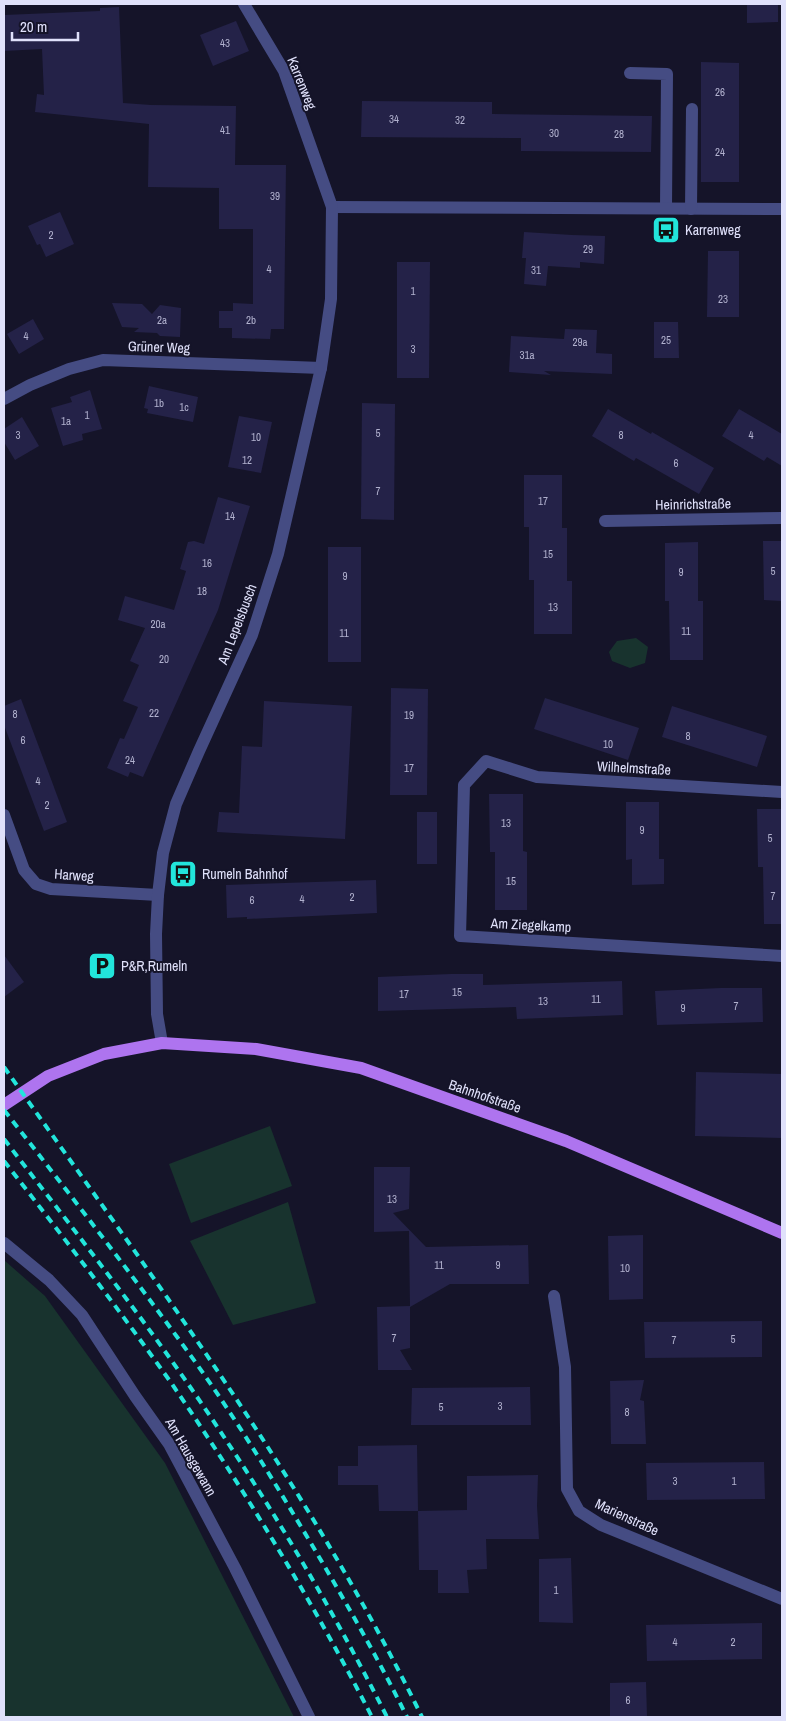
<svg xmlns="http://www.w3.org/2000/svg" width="786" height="1721" viewBox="0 0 786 1721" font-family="'Archivo Narrow',sans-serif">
	<rect width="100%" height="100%" fill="#151429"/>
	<g fill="#18332e">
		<polygon points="636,638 648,647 645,663 630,668 612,661 609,652 617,641"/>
		<polygon points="270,1126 292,1186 191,1223 169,1164"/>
		<polygon points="288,1202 316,1303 233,1325 190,1241"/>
		<polygon points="4,1260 45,1296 165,1463 294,1717 4,1717"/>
	</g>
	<g fill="#242248">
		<polygon points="747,4 778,4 778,22 747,23"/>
		<polygon points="119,7 123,103 151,105 236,106 235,165 286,165 284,329 271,329 270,339 232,338 232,328 219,328 219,311 233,311 233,303 253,304 253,229 219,229 219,188 148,187 149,124 35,112 37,94 44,95 42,49 4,51 4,15 100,11 100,8"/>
		<polygon points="236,21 249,51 213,66 200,35"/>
		<polygon points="701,62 739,63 739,182 701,182"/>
		<polygon points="362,101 492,102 492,114 652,116 651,152 521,151 521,138 361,137"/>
		<polygon points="60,212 74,244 46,257 40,244 37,245 28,226"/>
		<polygon points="524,232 572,235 605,236 604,264 580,262 580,268 548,266 546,286 524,284 526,258 522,258"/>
		<polygon points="708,251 739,251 739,317 707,317"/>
		<polygon points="397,262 430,262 429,378 397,378"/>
		<polygon points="112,303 142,304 152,314 160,305 181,308 180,337 160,336 157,333 134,332 139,328 122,327"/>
		<polygon points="33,319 44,339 19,354 7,334"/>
		<polygon points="654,322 678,322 679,358 654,358"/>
		<polygon points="565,329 597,330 596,353 612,354 612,374 544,371 551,375 509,372 511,336 564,339"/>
		<polygon points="149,386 198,397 193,422 147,413 148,409 144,408"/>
		<polygon points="90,390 102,429 82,434 83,440 63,446 51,408 72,402 70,397"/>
		<polygon points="362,403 395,404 394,520 361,519"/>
		<polygon points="608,409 651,434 652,432 714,468 699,494 636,458 634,461 592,436"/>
		<polygon points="739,409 782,434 782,466 767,457 764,461 722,436"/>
		<polygon points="239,416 272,422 261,473 228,467"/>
		<polygon points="22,417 39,446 15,460 4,442 4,429"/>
		<polygon points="524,475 562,475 562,528 567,528 567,581 572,581 572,634 534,634 534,580 529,580 529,527 524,527"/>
		<polygon points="218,497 250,506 218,610 143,777 130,772 128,777 107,768 120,738 124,739 138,707 123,701 139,665 130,661 145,628 118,620 125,596 174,610 186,571 180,569 188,542 194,541 204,544"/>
		<polygon points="763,541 782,541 782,601 764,600"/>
		<polygon points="698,542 698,601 703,601 703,660 670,660 669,601 665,601 665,543"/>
		<rect x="328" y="547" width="33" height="115"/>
		<polygon points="391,688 428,689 427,795 390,795"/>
		<polygon points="545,698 639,728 628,760 534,729"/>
		<polygon points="21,699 67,822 44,831 4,725 4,706"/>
		<polygon points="264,701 352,706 345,839 217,832 219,812 239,813 242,746 262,747"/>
		<polygon points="672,706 767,736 757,767 662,737"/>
		<polygon points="489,794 523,794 523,851 527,852 527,910 495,910 495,852 490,852"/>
		<polygon points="626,802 659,802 659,859 664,859 664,884 632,885 632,859 626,860"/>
		<polygon points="757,809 782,809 782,924 764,924 763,867 758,867"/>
		<rect x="417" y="812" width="20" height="52"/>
		<polygon points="376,880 377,913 247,919 247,917 227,918 226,885"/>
		<polygon points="4,955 24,982 4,997"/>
		<polygon points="451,974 483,974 483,985 622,981 623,1015 517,1019 516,1007 378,1011 378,977"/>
		<polygon points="721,988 762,988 763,1022 657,1025 655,991"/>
		<polygon points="696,1072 782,1074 782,1138 695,1136"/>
		<polygon points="374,1167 410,1167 409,1209 393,1213 426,1247 528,1245 529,1284 450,1284 410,1307 409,1231 374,1232"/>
		<polygon points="643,1235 643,1299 609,1300 608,1236"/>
		<polygon points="410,1306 410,1348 400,1350 412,1370 378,1370 377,1307"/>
		<polygon points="762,1321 762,1357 645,1358 644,1322"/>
		<polygon points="644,1380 640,1400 644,1401 646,1444 611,1444 610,1381"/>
		<polygon points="530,1387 531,1425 411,1425 412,1388"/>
		<polygon points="417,1445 418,1511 379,1511 378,1485 338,1485 338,1466 358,1466 358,1446"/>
		<polygon points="764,1462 765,1499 647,1500 646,1463"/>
		<polygon points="538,1475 537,1506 539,1539 486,1539 487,1569 467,1570 469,1593 438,1593 438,1570 419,1570 418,1511 467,1510 467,1476"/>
		<polygon points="571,1558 573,1623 539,1622 539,1559"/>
		<polygon points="762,1623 762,1659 647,1661 646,1625"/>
		<polygon points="646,1682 647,1717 610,1717 610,1683"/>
	</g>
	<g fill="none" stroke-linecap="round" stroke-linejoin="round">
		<g stroke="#454c83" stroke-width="12">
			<polyline points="630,73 667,74 666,208"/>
			<polyline points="332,207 782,209"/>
			<polyline points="691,209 692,109"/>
			<polyline points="4,399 30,385 69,369 103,360 321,368"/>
			<polyline points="605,521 782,518"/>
			<polyline points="782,792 537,777 486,761 464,785 460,936 782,956"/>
			<polyline points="4,815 24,870 36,884 51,889 158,895"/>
			<polyline points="162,1043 157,1014 156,934 158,895 163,853 176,804 199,751 252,635 278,554 321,368 331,299 332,207 284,71 244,4"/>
			<polyline points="4,1243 49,1280 82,1315 135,1396 169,1444 235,1568 309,1717"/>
			<polyline points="554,1296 565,1367 567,1489 579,1511 601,1525 782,1599"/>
		</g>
		<polyline stroke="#ae74ef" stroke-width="12" points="4,1105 48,1076 104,1054 162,1043 256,1049 361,1068 566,1141 782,1233"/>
		<g stroke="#22e5db" stroke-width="4" stroke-dasharray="8 6" stroke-linecap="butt">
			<path d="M4,1067C152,1277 309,1485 422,1717"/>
			<path d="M4,1110C69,1193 134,1277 196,1363C238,1422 275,1483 312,1545C345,1601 378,1658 407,1717"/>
			<path d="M4,1139C80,1238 158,1336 226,1440C285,1529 339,1622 387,1717"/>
			<path d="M4,1161C61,1234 118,1308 172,1384C245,1491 313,1602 372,1717"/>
		</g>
	</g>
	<defs>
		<g id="bus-square" transform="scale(1.4375)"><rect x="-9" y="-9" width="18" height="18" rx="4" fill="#22e5db" stroke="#151429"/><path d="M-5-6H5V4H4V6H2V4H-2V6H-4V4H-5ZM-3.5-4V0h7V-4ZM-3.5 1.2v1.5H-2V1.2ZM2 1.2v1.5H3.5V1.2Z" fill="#111"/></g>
		<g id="parking-square" transform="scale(1.4375)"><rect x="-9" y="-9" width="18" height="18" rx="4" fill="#22e5db" stroke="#151429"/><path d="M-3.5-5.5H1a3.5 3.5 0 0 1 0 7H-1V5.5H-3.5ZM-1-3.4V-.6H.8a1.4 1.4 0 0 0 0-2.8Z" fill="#111"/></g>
	</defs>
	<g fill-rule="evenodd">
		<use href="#bus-square" x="666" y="230"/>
		<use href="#bus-square" x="183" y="874"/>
		<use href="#parking-square" x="102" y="966"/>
	</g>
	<g text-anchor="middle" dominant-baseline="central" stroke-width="4" stroke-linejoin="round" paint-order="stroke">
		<g font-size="11" fill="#b1b1ce">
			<text x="225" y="43">43</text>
			<text x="720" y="92">26</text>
			<text x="394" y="119">34</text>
			<text x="460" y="120">32</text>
			<text x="225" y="130">41</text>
			<text x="554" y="133">30</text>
			<text x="619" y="134">28</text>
			<text x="720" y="152">24</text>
			<text x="275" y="196">39</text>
			<text x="51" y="235">2</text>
			<text x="588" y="249">29</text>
			<text x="269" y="269">4</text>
			<text x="536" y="270">31</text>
			<text x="413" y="291">1</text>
			<text x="723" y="299">23</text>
			<text x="162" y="320">2a</text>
			<text x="251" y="320">2b</text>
			<text x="26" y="336">4</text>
			<text x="666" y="340">25</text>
			<text x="580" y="342">29a</text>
			<text x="413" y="349">3</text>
			<text x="527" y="355">31a</text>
			<text x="159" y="403">1b</text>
			<text x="184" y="407">1c</text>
			<text x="87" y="415">1</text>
			<text x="66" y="421">1a</text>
			<text x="378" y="433">5</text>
			<text x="18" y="435">3</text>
			<text x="621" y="435">8</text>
			<text x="751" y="435">4</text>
			<text x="256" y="437">10</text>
			<text x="247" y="460">12</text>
			<text x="676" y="463">6</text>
			<text x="378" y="491">7</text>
			<text x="543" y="501">17</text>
			<text x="230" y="516">14</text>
			<text x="548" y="554">15</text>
			<text x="207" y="563">16</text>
			<text x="773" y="571">5</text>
			<text x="681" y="572">9</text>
			<text x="345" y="576">9</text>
			<text x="202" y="591">18</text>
			<text x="553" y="607">13</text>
			<text x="158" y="624">20a</text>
			<text x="686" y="631">11</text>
			<text x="344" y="633">11</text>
			<text x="164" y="659">20</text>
			<text x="154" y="713">22</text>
			<text x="15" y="714">8</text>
			<text x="409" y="715">19</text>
			<text x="688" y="736">8</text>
			<text x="23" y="740">6</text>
			<text x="608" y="744">10</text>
			<text x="130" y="760">24</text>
			<text x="409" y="768">17</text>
			<text x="38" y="781">4</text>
			<text x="47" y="805">2</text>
			<text x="506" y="823">13</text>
			<text x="642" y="830">9</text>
			<text x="770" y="838">5</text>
			<text x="511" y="881">15</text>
			<text x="773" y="896">7</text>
			<text x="352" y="897">2</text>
			<text x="302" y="899">4</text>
			<text x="252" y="900">6</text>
			<text x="457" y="992">15</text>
			<text x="404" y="994">17</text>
			<text x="596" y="999">11</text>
			<text x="543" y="1001">13</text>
			<text x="736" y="1006">7</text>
			<text x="683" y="1008">9</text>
			<text x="392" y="1199">13</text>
			<text x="439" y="1265">11</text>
			<text x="498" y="1265">9</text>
			<text x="625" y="1268">10</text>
			<text x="394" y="1338">7</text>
			<text x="733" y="1339">5</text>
			<text x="674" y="1340">7</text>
			<text x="500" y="1406">3</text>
			<text x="441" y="1407">5</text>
			<text x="627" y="1412">8</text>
			<text x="675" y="1481">3</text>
			<text x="734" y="1481">1</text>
			<text x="556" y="1590">1</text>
			<text x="675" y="1642">4</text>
			<text x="733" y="1642">2</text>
			<text x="628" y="1700">6</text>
		</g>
		<g font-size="14" fill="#e0e1fb" stroke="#151429">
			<text transform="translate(302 83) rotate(68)">Karrenweg</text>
			<text transform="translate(159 347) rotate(2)">Grüner Weg</text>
			<text transform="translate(693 504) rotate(-1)">Heinrichstraße</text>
			<text transform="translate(237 624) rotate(-69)">Am Lepelsbusch</text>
			<text transform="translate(634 768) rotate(3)">Wilhelmstraße</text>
			<text transform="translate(74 875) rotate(4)">Harweg</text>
			<text transform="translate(531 925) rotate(3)">Am Ziegelkamp</text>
			<text transform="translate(485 1096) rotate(19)">Bahnhofstraße</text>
			<text transform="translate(191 1457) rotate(60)">Am Hausgewann</text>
			<text transform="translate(627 1517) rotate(25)">Marienstraße</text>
		</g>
		<g font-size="14" fill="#e0e1fb" stroke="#151429" text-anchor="start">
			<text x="685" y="230">Karrenweg</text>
			<text x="202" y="874">Rumeln Bahnhof</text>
			<text x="121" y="966">P&amp;R,Rumeln</text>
		</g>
	</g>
	<rect width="786" height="1721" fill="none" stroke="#e0e1fb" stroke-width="10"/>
	<path d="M12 32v8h66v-8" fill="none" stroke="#e0e1fb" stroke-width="2.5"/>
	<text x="20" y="32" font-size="15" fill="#e0e1fb" stroke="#151429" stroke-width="4" paint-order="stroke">20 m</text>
</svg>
